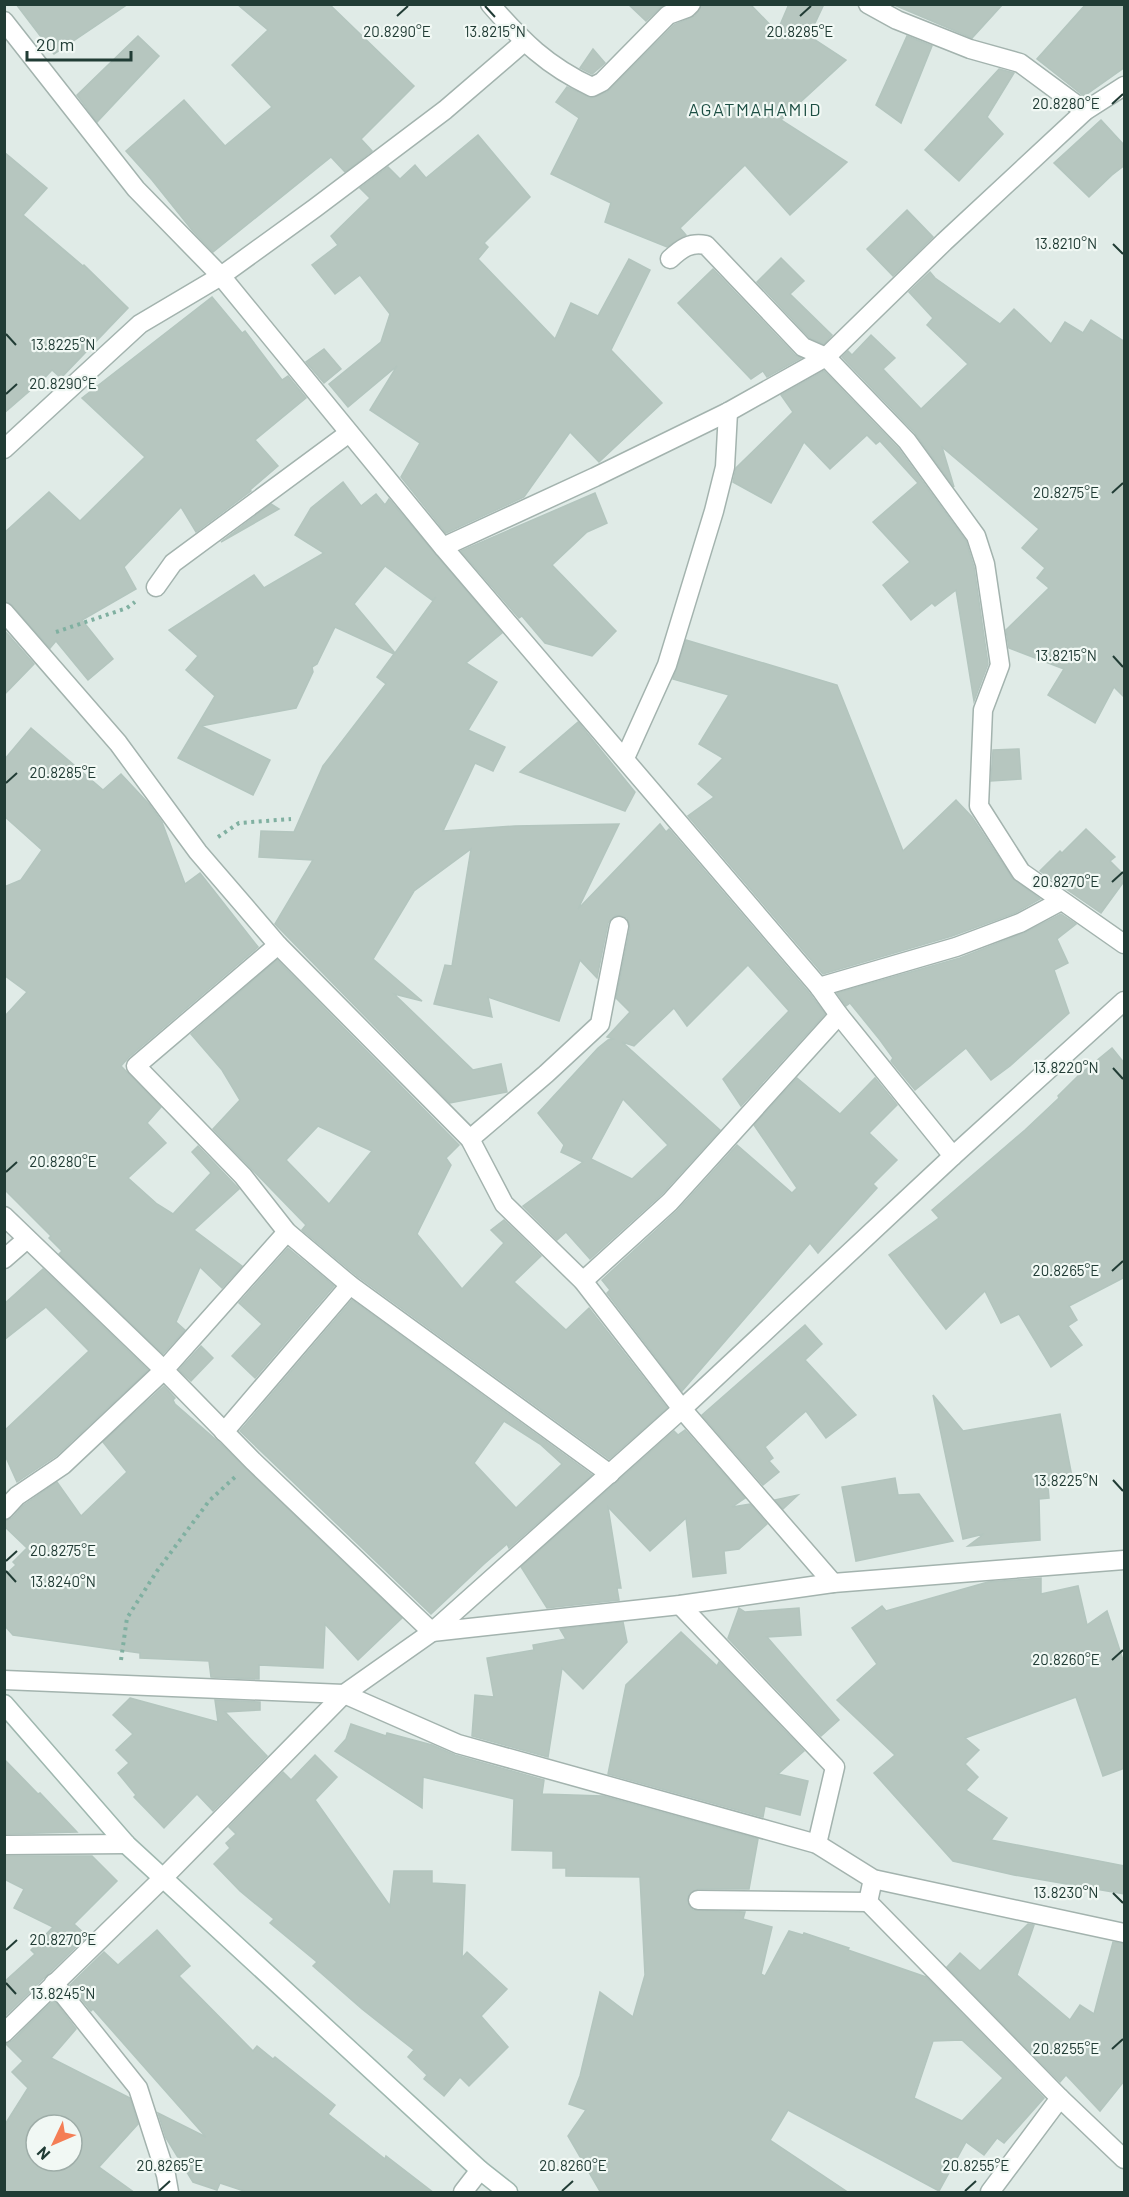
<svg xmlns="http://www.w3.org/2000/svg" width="1129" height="2197" viewBox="0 0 1129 2197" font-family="Barlow,sans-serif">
	<rect width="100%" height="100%" fill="#e0ebe7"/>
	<g fill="#b6c6bf" stroke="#b3c5be" stroke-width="1.5" fill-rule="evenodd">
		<polygon points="16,4 128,4 54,54"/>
		<polygon points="237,4 329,4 414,86 361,139 372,151 345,172 331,157 213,252 192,230 152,180 126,151 184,100 225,146 272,107 232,65 268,30"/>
		<polygon points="628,4 664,4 646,21"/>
		<polygon points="702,4 750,4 777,32 789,4 824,4 809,36 846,60 781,120 847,162 790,215 745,165 680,228 686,235 667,247 605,222 611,203 551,174 579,118 556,102 567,87 591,98 607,92 674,25 695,16"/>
		<polygon points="892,4 1003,4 972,38"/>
		<polygon points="1086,4 1125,4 1125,67 1084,96 1037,59"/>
		<polygon points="138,36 159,56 97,122 77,95"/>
		<polygon points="907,36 932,46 901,123 876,105"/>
		<polygon points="593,49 605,63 592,74 580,68"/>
		<polygon points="999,69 1014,73 987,117 1003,134 959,181 925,150"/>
		<polygon points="1101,120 1125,146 1125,165 1112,175 1089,197 1054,163"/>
		<polygon points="478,135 530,197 484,243 488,247 478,259 555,339 571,303 598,316 629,259 650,270 611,350 662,403 599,462 570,432 524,497 446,533 401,477 420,443 370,410 397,366 348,407 329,384 381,342 390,314 360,275 335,294 312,265 338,245 331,236 370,198 360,188 388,167 400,179 415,165 426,178"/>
		<polygon points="4,152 47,188 23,215 83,266 84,265 128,308 61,378 52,370 34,389 33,388 4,413"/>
		<polygon points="907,210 933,237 893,276 867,249"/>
		<polygon points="781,258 804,281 790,294 832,335 824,344 810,338 757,282"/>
		<polygon points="713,269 795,355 801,358 767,377 763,371 751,379 678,303"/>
		<polygon points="930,272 935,278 1000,324 1014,309 1051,344 1065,322 1083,333 1091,320 1125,342 1125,698 1114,687 1095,723 1048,695 1064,669 1009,648 1006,630 1049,588 1037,578 1045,568 1022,548 1039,529 942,447 954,487 915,433 842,357 848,351 852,355 871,335 895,358 883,369 921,409 968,364 927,325 933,318 909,292"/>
		<polygon points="212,297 242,333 245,331 282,380 288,376 306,398 255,440 278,466 250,490 251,491 196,532 181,507 124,567 136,589 82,620 113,659 88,680 56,641 50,648 12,605 4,601 4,533 49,492 80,521 145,457 82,398"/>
		<polygon points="324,349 341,369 324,383 306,362"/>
		<polygon points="824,371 898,448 966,541 974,567 988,664 974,701 956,590 935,606 932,603 911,620 883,585 910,562 873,522 918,483 880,441 876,444 867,435 830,469 804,442 771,503 733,482 736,468 793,412 781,395"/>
		<path d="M343,482L361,506L376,494L385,505L389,499L502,633L466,663L497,682L468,730L505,747L493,771L475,763L443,831L515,826L619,824L578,909L660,824L666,832L669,829L810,994L825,1014L741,1106L723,1079L789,1011L748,965L687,1026L674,1008L634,1046L622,1042L720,1130L662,1194L590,1259L566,1232L557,1240L523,1206L583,1162L561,1152L564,1145L538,1113L598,1048L608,1040L613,1039L607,1037L630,1012L616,998L630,928L627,918L616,915L608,923L597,978L580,960L559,1021L488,997L492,1017L434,1004L445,965L452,966L471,849L414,891L373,959L422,1001L394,994L473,1070L501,1064L507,1092L450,1103L275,924L313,860L259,857L261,831L294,832L323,766L386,684L377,677L394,654L335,627L317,664L312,667L313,672L296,708L201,726L270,760L253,795L178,758L215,696L186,670L198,656L169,630L254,575L264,588L324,553L295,535L311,508ZM385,566L432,600L436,597L395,653L354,604ZM623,1099L668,1145L632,1179L591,1159Z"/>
		<polygon points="595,493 607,523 587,532 552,565 616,631 592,656 545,643 522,616 519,618 461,551"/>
		<polygon points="271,504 279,509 221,542"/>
		<polygon points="4,630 34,664 4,695"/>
		<polygon points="686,640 837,685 903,851 956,800 972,817 1012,878 1040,899 1015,913 952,936 823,974 688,816 714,797 698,784 723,758 699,744 729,695 673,679"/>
		<polygon points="578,722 635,792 625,811 520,772"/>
		<polygon points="31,728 103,790 121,774 149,804 162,822 185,884 200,873 258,947 129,1057 121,1066 161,1107 147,1123 166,1143 128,1178 157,1204 173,1214 211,1173 192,1152 198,1146 239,1189 194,1230 242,1266 222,1288 200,1267 176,1322 185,1330 163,1354 59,1254 62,1251 49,1238 51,1236 4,1189 4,1017 27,992 4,975 4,887 21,880 42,850 4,816 4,760"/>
		<polygon points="1019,749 1021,779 991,781 993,750"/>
		<polygon points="1086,829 1115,857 1110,861 1125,876 1125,880 1101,913 1040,871 1060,851 1062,853"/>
		<polygon points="1061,914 1076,924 1057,939 1068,963 1054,970 1069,1013 1010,1066 991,1080 966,1048 915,1090 891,1061 893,1058 880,1040 850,1003 846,1006 837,993 960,958 1024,933"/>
		<path d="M277,960L459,1145L446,1158L451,1165L417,1234L462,1289L504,1243L491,1230L504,1220L541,1256L514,1282L566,1330L589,1308L667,1408L609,1459L357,1276L302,1230L306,1225L213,1129L240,1100L222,1070L191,1034ZM318,1126L372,1151L329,1204L286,1160Z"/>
		<polygon points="1112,1048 1125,1064 1125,1277 1069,1306 1077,1320 1068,1326 1082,1345 1051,1367 1019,1314 1001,1323 985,1291 946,1329 889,1255 939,1218 932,1210 1025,1130 1059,1098 1058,1096 1079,1075"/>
		<polygon points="797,1078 840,1114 875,1078 897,1105 869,1133 897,1160 873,1184 877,1188 818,1253 810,1243 682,1391 607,1293 610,1290 602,1280 678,1210 737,1145 792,1193 797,1188 754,1125"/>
		<polygon points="288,1248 334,1286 255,1378 232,1356 262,1324 239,1303"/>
		<polygon points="43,1269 148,1370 56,1456 17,1482 4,1453 4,1431 89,1351 46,1307 4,1340 4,1304"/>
		<path d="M352,1300L592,1475L509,1548L507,1544L484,1564L431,1614L240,1431ZM504,1421L540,1444L562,1464L516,1508L474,1463Z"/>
		<polygon points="805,1325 822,1344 805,1360 856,1415 826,1438 806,1411 765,1447 773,1458 769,1461 779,1472 763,1485 702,1415"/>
		<polygon points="201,1346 213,1358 191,1381 179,1370"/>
		<polygon points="164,1386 175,1398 173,1400 175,1404 222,1445 402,1618 358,1660 325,1624 323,1668 259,1665 259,1679 211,1677 209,1661 140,1658 140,1653 13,1635 4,1625 4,1576 16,1565 13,1562 27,1548 4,1526 4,1521 12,1518 24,1505 57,1482 81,1516 127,1472 103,1442"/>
		<polygon points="933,1395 963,1431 1060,1414 1073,1482 1048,1487 1049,1498 1039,1499 1040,1540 968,1546 984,1534 963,1539"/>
		<polygon points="685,1430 745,1498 732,1507 750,1504 767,1524 739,1549 724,1551 726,1573 693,1577 686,1518 650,1551 608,1507 621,1588 617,1588 619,1600 547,1608 521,1567 674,1431 678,1435"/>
		<polygon points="895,1478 898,1495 919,1494 953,1541 856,1561 842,1487"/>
		<polygon points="798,1495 783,1509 775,1500"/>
		<polygon points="1041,1578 1041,1594 1078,1586 1087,1625 1107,1611 1125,1666 1125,1768 1103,1776 1076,1697 965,1738 979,1750 965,1764 978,1777 966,1790 1007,1818 991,1840 1125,1866 1125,1894 1014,1875 953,1861 874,1773 895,1755 837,1700 877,1664 852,1628 882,1606 886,1611 988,1582"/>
		<polygon points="739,1608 745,1612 799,1608 801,1635 767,1637 839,1720 821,1736 728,1638"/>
		<polygon points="623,1622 627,1642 583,1689 562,1668 548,1757 472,1736 475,1695 494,1697 487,1658 534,1650 533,1645 566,1639 560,1629"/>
		<polygon points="681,1632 717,1666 719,1662 804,1751 778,1774 808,1781 800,1815 765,1806 763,1817 608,1774 626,1685"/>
		<polygon points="130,1698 218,1722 215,1700 260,1702 260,1710 225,1712 267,1756 213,1811 197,1794 164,1828 134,1797 136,1795 118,1773 129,1763 116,1750 133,1734 113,1715"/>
		<path d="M351,1724L386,1736L387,1733L432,1745L455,1755L544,1780L542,1794L603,1796L758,1839L749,1889H698L689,1894L687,1900L693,1910L745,1912L743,1919L772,1927L761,1974L765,1976L789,1931L803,1935L804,1933L849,1948L848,1950L926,1977L1044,2098L1004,2143L997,2138L984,2155L966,2142L939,2191L788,2110L770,2140L849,2193H601L568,2136L586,2110L569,2104L580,2076L600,1992L633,2017L645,1975L640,1877L566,1876V1868H553V1851L512,1850L514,1799L423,1777L422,1808L335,1751L346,1739ZM962,2040L1003,2078L962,2121L914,2098L933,2041Z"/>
		<polygon points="315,1755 337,1777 315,1800 390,1906 394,1871 432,1871 432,1883 465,1885 462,1958 467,1952 507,1989 481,2016 508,2047 469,2086 460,2077 444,2096 424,2079 427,2075 408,2057 414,2050 362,2009 313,1966 317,1962 270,1923 274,1919 240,1891 214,1864 230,1848 226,1843 236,1834 229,1827 283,1772 291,1780"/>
		<polygon points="4,1759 38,1794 40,1793 77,1832 4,1834"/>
		<polygon points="4,1856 92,1856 117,1881 74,1924 87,1936 4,2017 4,1982 35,1954 31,1950 53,1927 14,1908 24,1889 4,1879"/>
		<polygon points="1028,1924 1034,1925 1017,1975 1070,2020 1080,2005 1094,2014 1113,1942 1125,1944 1125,2080 1100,2111 1066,2075 1060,2082 947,1967 960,1953 980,1971"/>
		<polygon points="157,1930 190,1966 179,1976 253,2051 257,2046 273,2059 275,2057 335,2105 328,2114 385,2159 386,2156 434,2193 250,2193 220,2183 217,2190 193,2182 166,2138 158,2113 206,2137 93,2009 91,2011 70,1985 104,1952 118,1965"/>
		<path d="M54,2000L76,2029L51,2058L130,2098L138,2124L99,2167L135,2193H4V2126L28,2088L12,2072L23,2061L6,2044L12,2041ZM36,2125H72V2161H36Z"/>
	</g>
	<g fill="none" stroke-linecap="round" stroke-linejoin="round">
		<g stroke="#a3b3ae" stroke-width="21">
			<g id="street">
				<path d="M490,4C522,41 547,66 592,87L602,82L668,15L687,8L691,4"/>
				<polyline points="868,4 897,20 970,49 1020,63 1085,111"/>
				<polyline points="4,21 136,189 221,276 443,547 819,987 839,1015 953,1156"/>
				<path d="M670,259C682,248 690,242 706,245L803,347L826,357L907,441L976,536L985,564L1000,665L983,710L979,806L1021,872L1124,944"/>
				<polyline points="4,449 140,324 221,276 315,208 445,110 524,42"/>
				<polyline points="443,547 595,477 728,412 826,357 944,242 1085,111 1124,86"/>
				<polyline points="156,587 173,563 349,433"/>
				<polyline points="4,612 118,743 198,852 278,945 470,1139 504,1204 583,1281 682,1409 833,1583"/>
				<polyline points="625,758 667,665 714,511 725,467 728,412"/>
				<polyline points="278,945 136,1066 243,1176 287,1232 350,1285 610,1474"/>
				<polyline points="819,987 956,947 1020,923 1061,901"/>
				<polyline points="470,1139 546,1074 600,1024 619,926"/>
				<polyline points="4,1216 164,1370 253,1461 432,1632 680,1605 833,1583 1124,1560"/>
				<polyline points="4,1259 27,1239"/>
				<polyline points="583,1281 670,1202 839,1015"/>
				<polyline points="224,1432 350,1285"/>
				<polyline points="4,1510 17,1496 63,1465 164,1370 287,1232"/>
				<polyline points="680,1605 835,1767 817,1844"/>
				<polyline points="4,1680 344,1694 458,1744 817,1844 873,1879 1124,1933"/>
				<polyline points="4,1845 126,1844"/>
				<polyline points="873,1879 868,1902 1060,2098 1124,2159"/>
				<polyline points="698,1900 868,1902"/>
				<polyline points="54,1983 138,2088 166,2175 169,2192"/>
				<polyline points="4,2033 162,1879 344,1694 432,1632 682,1409 953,1156 1124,1001"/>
				<polyline points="463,2192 480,2170"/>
				<polyline points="990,2192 1060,2098"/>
			</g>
		</g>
		<g stroke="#9fb7af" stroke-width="21">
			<polyline id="secondary" points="4,1704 126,1844 480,2170 508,2192"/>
		</g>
		<g stroke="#80b0a1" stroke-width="4" stroke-dasharray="3 4.5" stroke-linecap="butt">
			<polyline points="56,632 127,608 135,602"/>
			<polyline points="218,837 239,823 291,819"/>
			<polyline points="121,1660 127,1618 157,1571 209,1501 235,1477"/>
		</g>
		<use href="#street" stroke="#fff" stroke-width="18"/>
		<use href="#secondary" stroke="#fff" stroke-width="18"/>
	</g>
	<path fill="none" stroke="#213c35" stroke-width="2" d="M485,6L495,17M397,16L408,6M800,16L811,6M1112,104L1123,94M1113,244L1123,254M6,334L16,345M6,394L17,384M1112,493L1123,483M1113,656L1123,667M6,783L17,773M1112,882L1123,872M1113,1068L1123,1079M6,1172L17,1162M1112,1271L1123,1261M1113,1480L1123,1491M6,1561L17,1551M6,1571L16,1582M1112,1660L1123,1650M1113,1893L1123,1903M6,1950L17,1940M6,1983L16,1994M1112,2049L1123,2039M159,2191L170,2181M562,2191L573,2181M965,2191L976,2181"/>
	<g text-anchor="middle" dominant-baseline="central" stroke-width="4.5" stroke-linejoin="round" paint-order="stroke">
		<g font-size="18" letter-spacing="1.5" fill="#1c4e43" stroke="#f1f8f4">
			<text x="755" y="109">AGATMAHAMID</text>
		</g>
	</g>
	<g font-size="15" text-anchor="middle" fill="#213c35" stroke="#f1f8f4" stroke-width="4.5" stroke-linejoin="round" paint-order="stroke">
		<text x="397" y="37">20.8290°E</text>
		<text x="800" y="37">20.8285°E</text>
		<text x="495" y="37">13.8215°N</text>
		<text x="1066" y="109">20.8280°E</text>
		<text x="1066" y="249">13.8210°N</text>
		<text x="63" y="350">13.8225°N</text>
		<text x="63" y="389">20.8290°E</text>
		<text x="1066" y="498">20.8275°E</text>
		<text x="1066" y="661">13.8215°N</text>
		<text x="63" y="778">20.8285°E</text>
		<text x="1066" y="887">20.8270°E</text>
		<text x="1066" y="1073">13.8220°N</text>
		<text x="63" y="1167">20.8280°E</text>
		<text x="1066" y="1276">20.8265°E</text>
		<text x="1066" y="1486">13.8225°N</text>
		<text x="63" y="1556">20.8275°E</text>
		<text x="63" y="1587">13.8240°N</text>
		<text x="1066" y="1665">20.8260°E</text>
		<text x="1066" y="1898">13.8230°N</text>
		<text x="63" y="1945">20.8270°E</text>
		<text x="63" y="1999">13.8245°N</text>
		<text x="1066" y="2054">20.8255°E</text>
		<text x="170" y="2171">20.8265°E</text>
		<text x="573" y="2171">20.8260°E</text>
		<text x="976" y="2171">20.8255°E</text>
	</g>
	<rect width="1129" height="2197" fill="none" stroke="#213c35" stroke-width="12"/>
	<g transform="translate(54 2143) rotate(226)"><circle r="28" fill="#f1f8f4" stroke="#9eada8" stroke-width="1.5"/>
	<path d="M0-4.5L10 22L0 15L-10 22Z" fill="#f47e55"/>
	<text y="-9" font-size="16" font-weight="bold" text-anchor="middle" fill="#213c35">N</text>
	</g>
	<path d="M27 51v9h104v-9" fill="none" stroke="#213c35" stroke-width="3"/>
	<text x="36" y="51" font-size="18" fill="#213c35" stroke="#f1f8f4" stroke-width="4.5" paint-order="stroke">20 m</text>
</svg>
